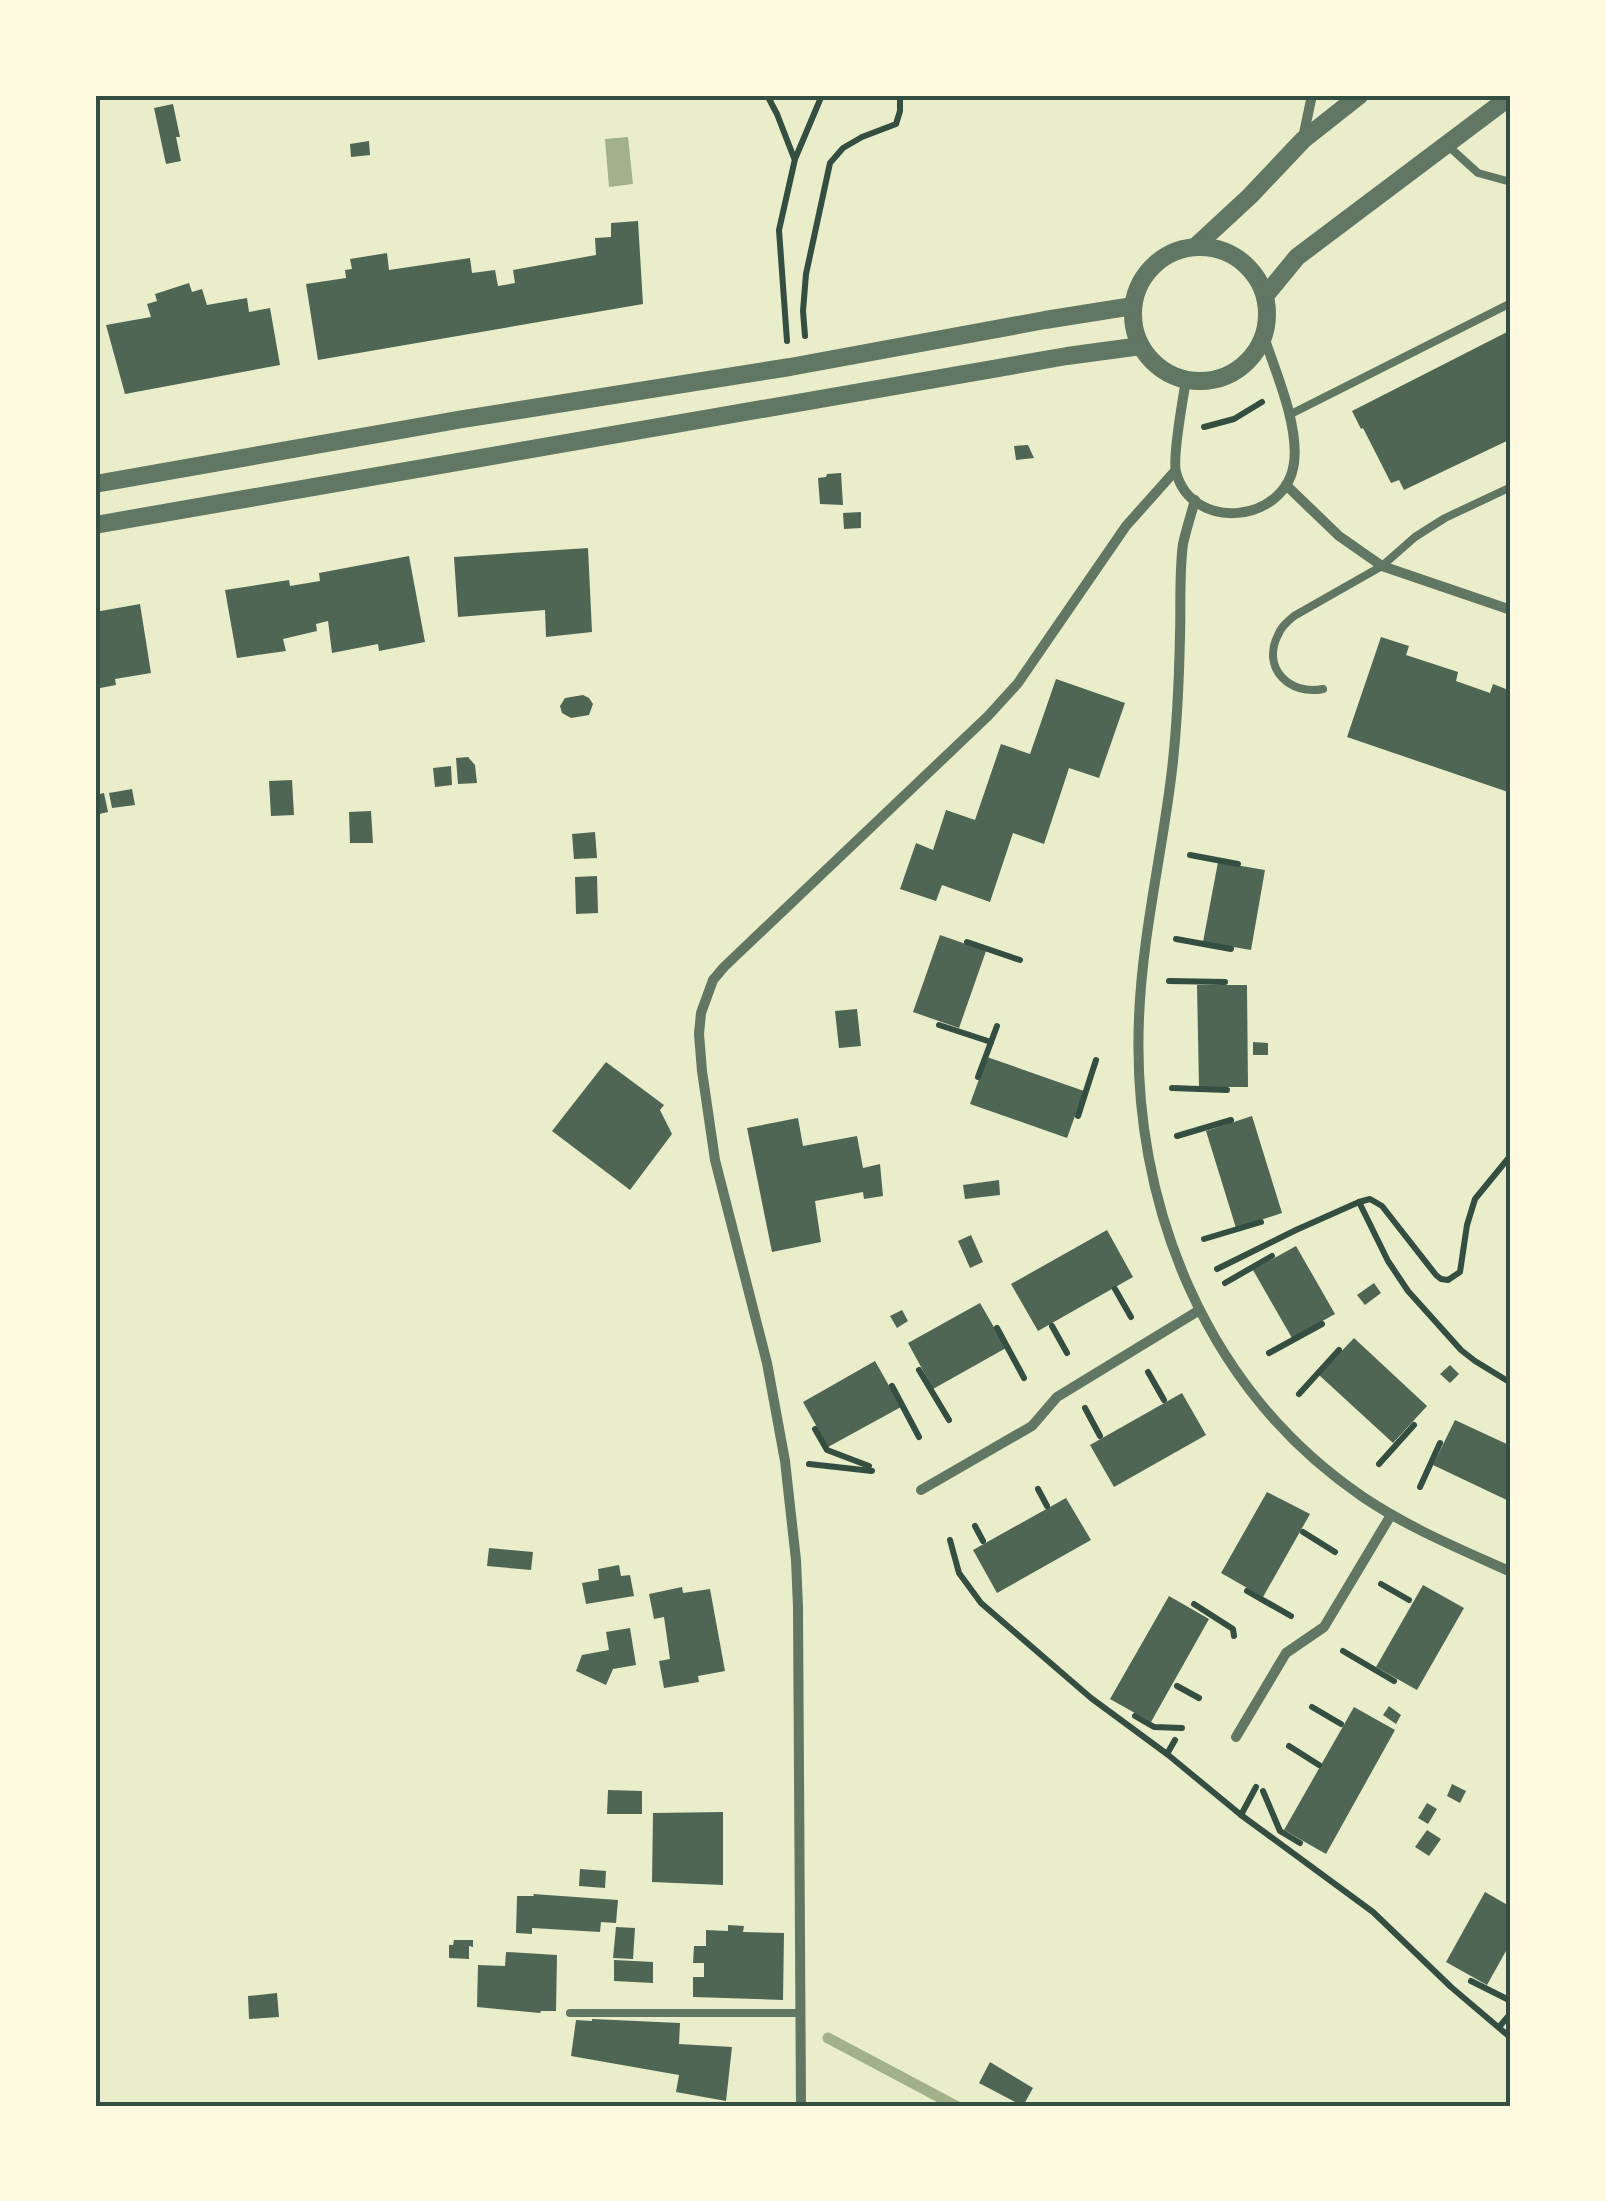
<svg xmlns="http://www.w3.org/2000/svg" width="1606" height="2201" viewBox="0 0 1606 2201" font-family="Montserrat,sans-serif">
	<rect width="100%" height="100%" fill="#e9edc9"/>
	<polygon fill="#a3b18a" points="628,137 633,184 609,187 605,139"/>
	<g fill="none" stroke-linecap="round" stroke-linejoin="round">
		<polyline stroke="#a3b18a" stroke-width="11" points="828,2038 956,2106"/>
	</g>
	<g fill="#4f6655">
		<polygon points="173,104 180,137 176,137 181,161 166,164 154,108"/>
		<polygon points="369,141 370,155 351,157 350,144"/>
		<polygon points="638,221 643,304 318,360 306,284 346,278 345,270 352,269 350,259 387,253 389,270 470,258 472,273 495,270 498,286 515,283 513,270 596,255 595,238 611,237 611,223"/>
		<polygon points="189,283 192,292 202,289 207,305 247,298 249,312 270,308 280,365 125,394 106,325 151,317 147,304 157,301 155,294"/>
		<polygon points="1511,330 1511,439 1404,490 1399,480 1391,483 1363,428 1361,429 1352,411"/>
		<polygon points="1028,445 1034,458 1016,460 1014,446"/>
		<polygon points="841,473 843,505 820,504 818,478 826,477 827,474"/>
		<polygon points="861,512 861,528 844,529 843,513"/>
		<polygon points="588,548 592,632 546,637 545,610 458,617 454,557"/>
		<polygon points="409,556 425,642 379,651 378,644 332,653 328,621 316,624 317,631 283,639 286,651 237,658 225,590 289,580 290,586 320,581 319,573"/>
		<polygon points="140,604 151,673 115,679 116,685 95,689 95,612"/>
		<polygon points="1381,637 1409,646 1406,655 1458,672 1456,681 1490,693 1493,684 1511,691 1511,793 1347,737"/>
		<polygon points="1056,679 1125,703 1099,778 1069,768 1044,844 1013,833 990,902 942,885 936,901 900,889 916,843 933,850 946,810 975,820 1001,744 1030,754"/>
		<polygon points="583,695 589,698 593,704 589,715 571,718 562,713 560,706 565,698"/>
		<polygon points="468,757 475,765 477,783 458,784 456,758"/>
		<polygon points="451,766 452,785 435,787 433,768"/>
		<polygon points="292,780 294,815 271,816 269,781"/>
		<polygon points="132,789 135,805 112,808 109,793"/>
		<polygon points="104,793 108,812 95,815 95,795"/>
		<polygon points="371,811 373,843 350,843 349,812"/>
		<polygon points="595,832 597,858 574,859 572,834"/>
		<polygon points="1218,862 1265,870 1251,950 1203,942"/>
		<polygon points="597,876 598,913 576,914 575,877"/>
		<polygon points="940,935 986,951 959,1028 913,1012"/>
		<polygon points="1197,985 1247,985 1248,1087 1199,1087"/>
		<polygon points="857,1009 861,1046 839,1048 835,1011"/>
		<polygon points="1253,1042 1268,1043 1268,1055 1253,1055"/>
		<polygon points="987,1057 1084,1091 1067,1138 970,1104"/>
		<polygon points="606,1062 664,1105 660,1110 672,1134 630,1190 552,1131"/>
		<polygon points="1252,1116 1282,1213 1236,1228 1206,1131"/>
		<polygon points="798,1118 803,1146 857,1136 863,1168 880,1164 883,1196 864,1199 863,1192 815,1201 821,1242 772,1252 747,1128"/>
		<polygon points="999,1180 1000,1195 965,1199 963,1185"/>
		<polygon points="1107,1230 1133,1277 1038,1331 1011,1284"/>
		<polygon points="971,1235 983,1262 970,1268 958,1241"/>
		<polygon points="1296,1246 1335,1314 1292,1338 1253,1270"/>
		<polygon points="1374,1283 1381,1293 1365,1305 1357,1295"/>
		<polygon points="980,1303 1006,1348 933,1389 908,1343"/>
		<polygon points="902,1310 908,1321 897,1328 890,1316"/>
		<polygon points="1354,1338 1427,1406 1393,1443 1319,1375"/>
		<polygon points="875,1361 901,1407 828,1447 803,1402"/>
		<polygon points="1450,1365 1459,1374 1450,1383 1440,1374"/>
		<polygon points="1182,1393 1206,1435 1114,1487 1090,1445"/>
		<polygon points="1455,1420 1511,1446 1511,1502 1433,1465"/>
		<polygon points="1267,1492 1310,1514 1263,1597 1221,1573"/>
		<polygon points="1066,1498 1091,1540 997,1593 973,1550"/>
		<polygon points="489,1548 533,1552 531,1570 487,1566"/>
		<polygon points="619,1565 621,1576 630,1575 634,1596 586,1604 582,1583 599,1580 598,1569"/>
		<polygon points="1423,1585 1464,1608 1417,1690 1376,1667"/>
		<polygon points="682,1587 683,1593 710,1589 725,1671 698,1676 699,1682 664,1688 659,1661 670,1659 664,1617 654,1619 649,1594"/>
		<polygon points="1169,1596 1209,1619 1151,1722 1110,1699"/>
		<polygon points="630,1628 636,1665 613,1669 606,1685 576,1671 582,1655 609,1650 606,1632"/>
		<polygon points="1389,1706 1401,1715 1396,1724 1383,1715"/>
		<polygon points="1354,1707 1395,1730 1326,1854 1284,1830"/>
		<polygon points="1452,1784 1466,1791 1460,1803 1447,1796"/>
		<polygon points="608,1790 642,1791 642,1814 607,1814"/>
		<polygon points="1427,1803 1437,1809 1428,1824 1418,1818"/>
		<polygon points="723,1812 723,1885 652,1882 653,1813"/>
		<polygon points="1427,1830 1441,1839 1429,1856 1415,1847"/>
		<polygon points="580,1869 606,1871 605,1888 579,1886"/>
		<polygon points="1485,1892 1511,1907 1511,1942 1487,1985 1446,1962"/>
		<polygon points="533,1894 618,1900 616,1923 601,1922 600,1932 532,1928 532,1934 516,1933 517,1896 534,1896"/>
		<polygon points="728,1925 744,1926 743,1932 784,1933 783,2000 693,1997 693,1977 704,1977 704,1963 693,1963 694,1946 706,1946 706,1930 728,1931"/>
		<polygon points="616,1927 635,1928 633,1959 613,1958"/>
		<polygon points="454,1940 473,1940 473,1947 469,1946 469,1959 449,1958 449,1945 453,1945"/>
		<polygon points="506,1952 557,1955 556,2011 541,2011 540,2013 477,2007 478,1965 505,1966"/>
		<polygon points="614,1960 653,1962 653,1983 614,1981"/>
		<polygon points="277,1993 279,2017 249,2019 248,1996"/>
		<polygon points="592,2019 680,2023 679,2044 732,2047 726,2101 676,2092 679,2075 571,2056 576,2020 592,2021"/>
		<polygon points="990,2062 1033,2088 1023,2106 979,2083"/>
	</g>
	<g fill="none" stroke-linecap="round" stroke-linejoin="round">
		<g stroke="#344e41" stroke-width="6">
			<polyline points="767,95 777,114 794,158"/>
			<polyline points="805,336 803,311 806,274 830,163 843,148 862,137 896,124 900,111 900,95"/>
			<polyline points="787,341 779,230 795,159 822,95"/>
			<polyline points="1204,427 1234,419 1262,402"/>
			<polyline points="1190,855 1238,864"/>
			<polyline points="1176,939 1231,949"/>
			<polyline points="967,942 1020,960"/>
			<polyline points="1169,981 1225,982"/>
			<polyline points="939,1025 991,1042"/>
			<polyline points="978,1077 997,1026"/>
			<polyline points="1172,1088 1227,1090"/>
			<polyline points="1078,1116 1096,1060"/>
			<polyline points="1177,1136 1231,1120"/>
			<polyline points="1359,1202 1388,1261 1408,1291 1461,1350 1475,1361 1511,1383"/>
			<polyline points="1204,1239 1261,1222"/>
			<polyline points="1217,1269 1296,1230 1359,1202 1370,1199 1382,1206 1436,1275 1441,1279 1448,1280 1460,1272 1467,1225 1475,1199 1511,1155"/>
			<polyline points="1225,1283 1272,1256"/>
			<polyline points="1115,1289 1131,1317"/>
			<polyline points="1052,1326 1067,1353"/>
			<polyline points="997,1328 1024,1378"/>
			<polyline points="1269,1353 1322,1324"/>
			<polyline points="919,1370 949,1420"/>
			<polyline points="1148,1372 1164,1400"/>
			<polyline points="892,1386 919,1437"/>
			<polyline points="1299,1394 1339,1350"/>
			<polyline points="1085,1408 1100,1436"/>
			<polyline points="815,1429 827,1450 869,1466"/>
			<polyline points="809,1464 872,1471"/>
			<polyline points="1379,1464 1414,1425"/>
			<polyline points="1420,1487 1440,1443"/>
			<polyline points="1038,1489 1047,1506"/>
			<polyline points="975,1526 983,1541"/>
			<polyline points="1303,1532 1335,1552"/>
			<polyline points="950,1540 959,1573 981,1603 1091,1698 1167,1754 1241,1815 1373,1912 1451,1987 1511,2038"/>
			<polyline points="1381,1584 1409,1600"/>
			<polyline points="1247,1591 1291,1616"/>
			<polyline points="1194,1604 1233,1629 1234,1636"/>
			<polyline points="1343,1651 1394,1681"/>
			<polyline points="1177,1686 1199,1698"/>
			<polyline points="1312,1707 1341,1724"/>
			<polyline points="1135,1716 1154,1727 1182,1728"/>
			<polyline points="1289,1746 1319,1765"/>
			<polyline points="1167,1754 1175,1740"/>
			<polyline points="1263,1791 1280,1831 1300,1843"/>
			<polyline points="1241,1815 1256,1787"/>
			<polyline points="1471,1981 1511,2001"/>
			<polyline points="1499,2027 1511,2013"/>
		</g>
		<g stroke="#617663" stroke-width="8">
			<polyline points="1446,144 1478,173 1511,182"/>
			<polyline points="1289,415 1511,303"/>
			<path d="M1323,689C1290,696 1261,668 1278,635C1281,627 1287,622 1294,616L1382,566L1415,537L1445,518L1511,487"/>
			<polyline points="570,2013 800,2013"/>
		</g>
		<g stroke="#617663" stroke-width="10">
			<polyline points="1303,138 1312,95"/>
			<path d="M1186,380C1183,399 1172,457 1176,472C1192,533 1286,523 1294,463C1299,425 1276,373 1264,337"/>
			<polyline points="1286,485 1339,536 1382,566 1511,610"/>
			<path d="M1195,500C1191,515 1186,530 1183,544C1179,574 1181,605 1180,635C1179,683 1177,731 1171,778C1161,858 1142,938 1139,1018C1131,1205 1206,1390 1363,1497C1409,1528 1460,1549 1511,1572"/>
			<polyline points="921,1490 1032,1426 1057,1397 1198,1311"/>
			<polyline points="1236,1737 1286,1653 1324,1627 1391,1515"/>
			<polyline points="801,2106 798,1607 796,1560 785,1461 767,1363 715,1160 702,1071 699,1034 701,1013 713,980 724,967 988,716 1018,683 1126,526 1175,471"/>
		</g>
		<g stroke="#617663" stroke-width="18">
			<polyline points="1196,246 1250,196 1303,140 1360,95"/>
			<circle cx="1200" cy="314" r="67"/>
			<polyline points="1265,296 1297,257 1511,96"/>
			<polyline points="95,484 463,419 790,367 1045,320 1133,306"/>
			<polyline points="95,525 1067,356 1141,346"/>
		</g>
	</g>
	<rect width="1606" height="2201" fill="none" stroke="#fefae0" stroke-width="195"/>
	<rect x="98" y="98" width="1410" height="2006" fill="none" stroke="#344e41" stroke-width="4"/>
</svg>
